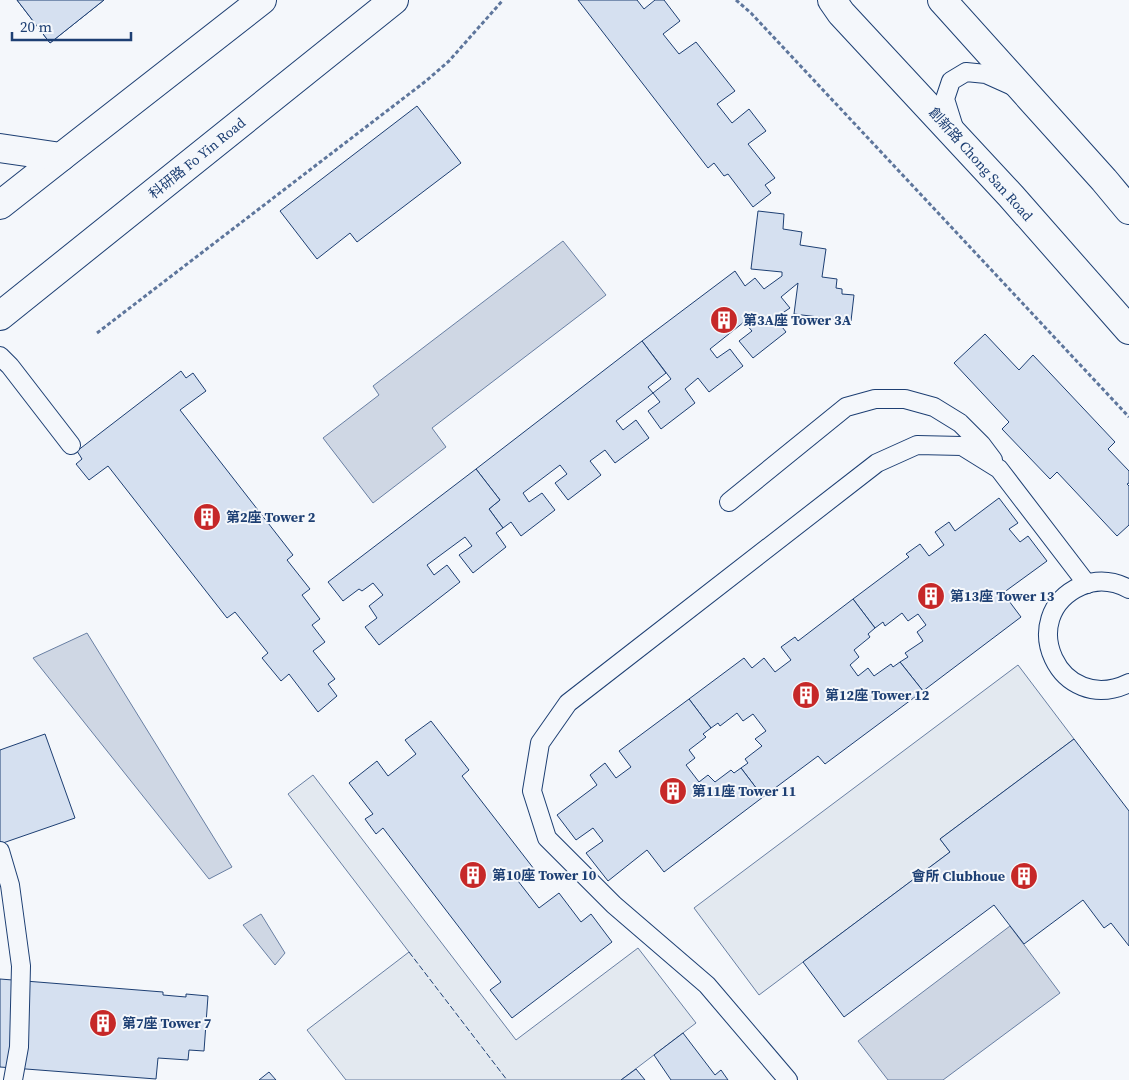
<svg xmlns="http://www.w3.org/2000/svg" width="1129" height="1080" viewBox="0 0 1129 1080" font-family="'Source Serif 4','Noto Sans TC',serif">
	<rect width="100%" height="100%" fill="#f4f7fb"/>
	<g fill="#e3e9f0" stroke="#687fa3">
		<polygon points="1018,665 1074,739 940,839 950,852 759,995 694,908"/>
		<polygon points="313,775 516,1040 638,948 696,1023 621,1080 346,1080 307,1030 409,952 288,794"/>
	</g>
	<g fill="#cfd7e4" stroke="#687fa3">
		<polygon points="563,241 606,295 432,428 446,447 373,503 323,438 379,395 373,386"/>
		<polygon points="87,633 232,867 209,879 33,658"/>
		<polygon points="261,914 285,953 275,965 243,925"/>
		<polygon points="1010,926 1060,993 943,1080 888,1080 858,1041"/>
	</g>
	<g fill="#d5e0f0" stroke="#1d3f73">
		<polygon points="17,0 104,0 50,43"/>
		<polygon points="17,0 104,0 50,43"/>
		<polygon points="578,0 637,0 644,9 655,0 664,0 680,21 663,34 679,54 696,42 735,91 717,104 732,123 749,109 766,131 748,144 775,178 765,185 771,193 753,207 728,174 724,176 714,163 708,168"/>
		<polygon points="417,106 461,163 357,242 350,233 317,259 280,211"/>
		<polygon points="758,211 784,214 783,229 802,232 800,245 826,249 822,277 837,279 836,288 842,289 842,294 854,295 851,321 794,314 798,283 781,297 790,308 775,318 786,332 753,358 739,341 752,331 744,322 710,349 717,358 730,349 743,366 709,392 698,378 685,389 695,403 661,429 648,411 660,402 653,393 671,379 642,341 735,271 745,286 755,278 764,289 782,276 782,272 751,269"/>
		<polygon points="985,334 1019,370 1033,355 1115,442 1108,449 1129,471 1129,483 1127,484 1129,486 1129,525 1117,536 1057,472 1050,479 1002,429 1009,422 954,363"/>
		<polygon points="642,341 666,373 648,387 653,393 616,421 623,430 636,420 649,438 615,463 605,450 590,461 601,475 568,500 555,483 567,474 560,465 523,493 529,502 542,493 555,510 521,536 511,522 503,528 489,509 500,500 476,469"/>
		<polygon points="181,371 186,378 193,373 206,391 180,410 293,555 287,560 310,589 302,595 320,619 312,625 325,642 313,651 335,679 328,684 337,696 318,712 289,674 281,681 262,658 268,653 235,612 227,618 108,466 89,480 76,464 82,459 77,451"/>
		<polygon points="476,469 500,500 489,509 503,528 496,533 506,547 473,573 459,555 472,546 465,537 427,565 434,575 447,565 460,582 379,645 365,627 377,618 369,606 383,595 373,583 362,591 359,589 343,601 328,582"/>
		<polygon points="999,498 1018,523 1009,529 1020,542 1028,536 1047,561 1003,593 1021,617 923,691 900,662 908,657 905,653 923,641 917,632 926,625 918,614 908,621 902,613 885,626 883,622 875,628 853,599 909,557 906,554 920,544 929,556 944,545 935,532 949,522 955,531"/>
		<polygon points="853,599 875,628 868,634 870,637 854,650 859,657 850,665 858,676 868,668 874,676 891,664 893,667 900,662 923,691 825,764 818,756 763,797 741,768 748,763 745,759 762,746 755,739 766,731 753,714 743,721 737,713 720,726 718,723 711,728 689,699 744,658 752,668 764,658 775,672 791,660 781,647 795,637 798,641"/>
		<polygon points="689,699 711,728 703,734 706,737 689,750 695,758 686,765 699,782 708,775 715,782 731,770 734,773 741,768 763,797 664,872 647,850 608,881 586,853 603,841 593,828 576,840 557,815 597,785 590,775 605,763 616,778 631,767 619,751"/>
		<polygon points="431,721 469,770 462,776 534,869 518,881 539,908 559,893 581,922 591,914 612,942 512,1018 490,990 501,982 383,828 376,834 365,819 373,814 349,783 377,761 388,776 416,754 405,740"/>
		<polygon points="45,734 75,818 0,844 0,750"/>
		<polygon points="1074,739 1129,811 1129,946 1111,923 1104,928 1083,900 1024,944 994,905 844,1017 803,962 950,852 940,839"/>
		<polygon points="0,979 163,992 163,995 186,997 186,994 208,996 204,1051 189,1050 188,1060 158,1058 156,1079 0,1067"/>
		<polygon points="683,1033 715,1075 721,1070 728,1080 671,1080 654,1055"/>
		<polygon points="636,1069 645,1080 621,1080"/>
		<polygon points="269,1072 276,1080 259,1080"/>
	</g>
	<g fill="none" stroke-linecap="round" stroke-linejoin="round">
		<g stroke="#1d3f73" stroke-width="20">
			<g id="lane">
				<polyline points="955,131 945,99 951,81 966,72 986,74 1015,87"/>
				<polyline points="0,356 10,366 71,445"/>
				<polyline points="729,502 846,407 875,399 905,399 934,407 960,423 981,444 993,460"/>
				<path d="M1129,589C1114,581 1097,579 1081,586C1014,616 1059,717 1129,683"/>
				<polyline points="0,851 10,885 21,966 19,1047 13,1080"/>
				<polyline points="788,1080 707,985 614,905 547,838 532,791 540,743 568,703 877,463 917,445 962,446 999,469 1087,584"/>
			</g>
		</g>
		<g stroke="#1d3f73" stroke-width="30">
			<polyline id="street" points="0,205 61,157"/>
		</g>
		<g stroke="#1d3f73" stroke-width="30">
			<g id="secondary">
				<polyline points="832,0 841,13 1011,196 1129,330"/>
				<polyline points="942,0 1104,180 1129,210"/>
				<polyline points="0,148 61,157 262,0"/>
				<polyline points="0,316 394,0"/>
			</g>
		</g>
		<g stroke="#5e769c" stroke-width="3" stroke-dasharray="4 2.5" stroke-linecap="butt">
			<polyline points="736,0 751,13 1129,417"/>
			<polyline points="97,333 426,81 449,61 503,0"/>
		</g>
		<use href="#lane" stroke="#f4f7fb" stroke-width="18"/>
		<use href="#street" stroke="#f4f7fb" stroke-width="28"/>
		<use href="#secondary" stroke="#f4f7fb" stroke-width="28"/>
		<polyline stroke="#1d3f73" stroke-width="1" stroke-dasharray="6 2.5" stroke-linecap="butt" points="409,952 507,1080"/>
	</g>
	<defs>
		<g id="building-disc" transform="scale(1.4375)"><circle r="9.5" fill="#c62828" stroke="#f4f7fb"/><path d="M-4-6H4V6H1V3H-1V6H-4ZM-2.5-4.3h1.7v1.8h-1.7ZM.8-4.3h1.7v1.8H.8ZM-2.5-1h1.7V.8h-1.7ZM.8-1h1.7V.8H.8Z" fill="#fff"/></g>
	</defs>
	<g fill-rule="evenodd">
		<use href="#building-disc" x="724" y="320"/>
		<use href="#building-disc" x="207" y="517"/>
		<use href="#building-disc" x="931" y="596"/>
		<use href="#building-disc" x="806" y="695"/>
		<use href="#building-disc" x="673" y="791"/>
		<use href="#building-disc" x="473" y="875"/>
		<use href="#building-disc" x="1024" y="876"/>
		<use href="#building-disc" x="103" y="1023"/>
	</g>
	<g text-anchor="middle" dominant-baseline="central" stroke-width="4" stroke-linejoin="round" paint-order="stroke">
		<g font-size="14" fill="#1d3f73" stroke="#f4f7fb">
			<text transform="translate(197 158) rotate(-39)">科研路 Fo Yin Road</text>
			<text transform="translate(981 164) rotate(48)">創新路 Chong San Road</text>
		</g>
		<g font-size="14" font-weight="bold" fill="#1d3f73" stroke="#f4f7fb" text-anchor="start">
			<text x="743" y="320">第3A座 Tower 3A</text>
			<text x="226" y="517">第2座 Tower 2</text>
			<text x="950" y="596">第13座 Tower 13</text>
			<text x="825" y="695">第12座 Tower 12</text>
			<text x="692" y="791">第11座 Tower 11</text>
			<text x="492" y="875">第10座 Tower 10</text>
			<text x="1005" y="876" text-anchor="end">會所 Clubhoue</text>
			<text x="122" y="1023">第7座 Tower 7</text>
		</g>
	</g>
	<path d="M12 32v8h119v-8" fill="none" stroke="#1d3f73" stroke-width="2.5"/>
	<text x="20" y="32" font-size="15" fill="#1d3f73" stroke="#f4f7fb" stroke-width="4" paint-order="stroke">20 m</text>
</svg>
